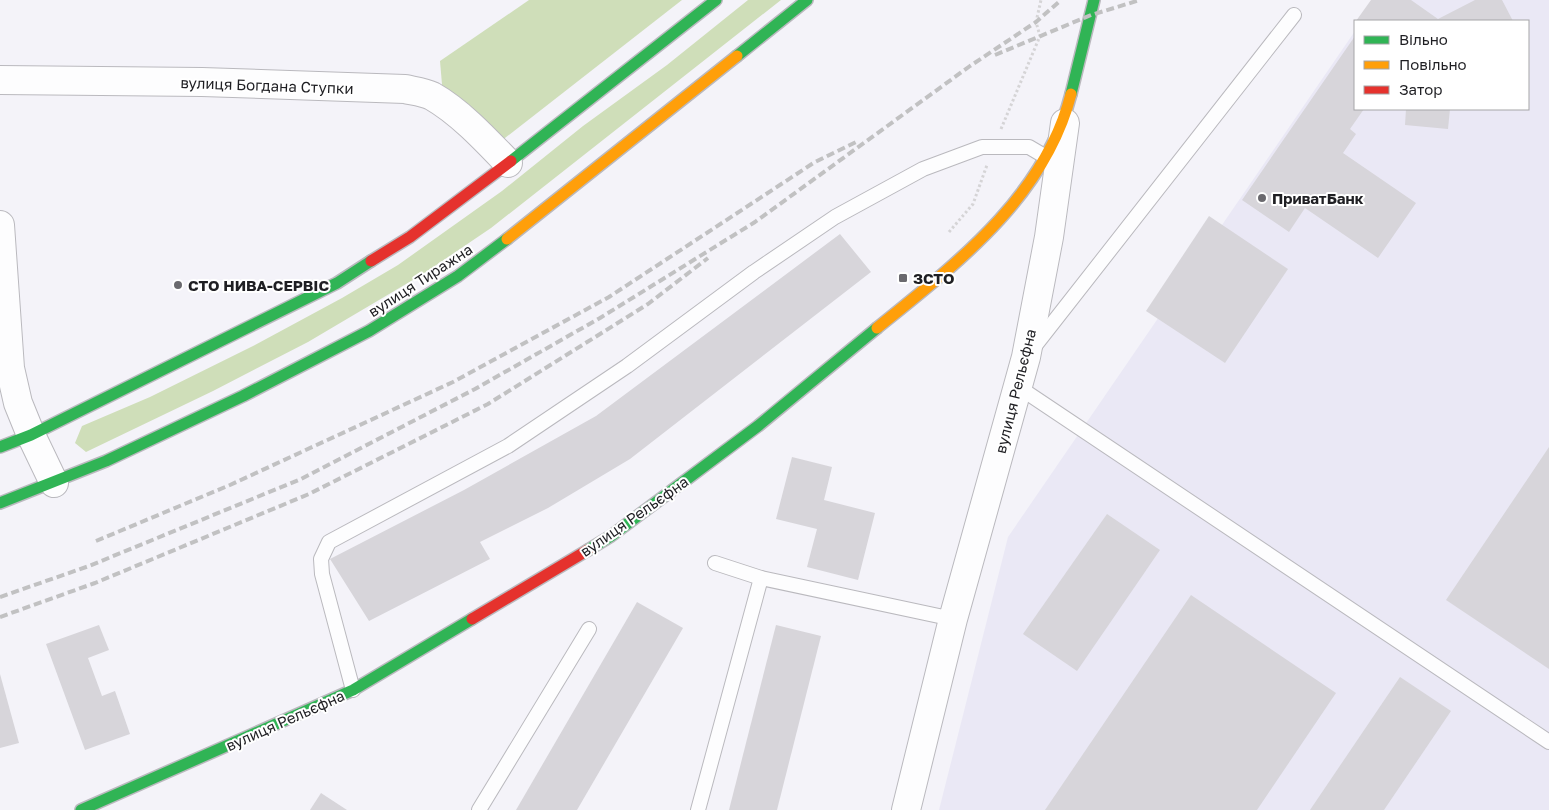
<svg xmlns="http://www.w3.org/2000/svg" width="1549" height="810" viewBox="0 0 1549 810" font-family="'Golos Text',sans-serif">
	<rect width="100%" height="100%" fill="#f4f3f9"/>
	<polygon fill="#eae8f5" points="1376,0 1549,0 1549,810 939,810 1008,537 1355,31 1355,109 1528,109 1528,21 1362,21"/>
	<g fill="#cfdeb9">
		<polygon points="529,0 682,0 496,145 443,96 440,61"/>
		<polygon points="748,0 781,0 491,228 423,274 308,342 213,391 86,452 75,443 82,426 150,397 253,346 342,298 398,265 502,191 583,126 667,65"/>
	</g>
	<g fill="#d7d5da">
		<polygon points="1371,0 1411,0 1438,19 1475,0 1502,0 1513,21 1356,21"/>
		<polygon points="1355,36 1355,109 1364,109 1350,129 1356,134 1343,153 1416,203 1378,258 1305,208 1289,232 1242,200"/>
		<polygon points="1406,109 1450,109 1448,129 1405,125"/>
		<polygon points="1209,216 1288,269 1225,363 1146,311"/>
		<polygon points="840,234 871,272 630,459 548,508 480,542 490,559 369,621 330,559 464,490 596,416"/>
		<polygon points="1549,447 1549,669 1446,600"/>
		<polygon points="792,457 832,467 824,500 875,513 858,580 807,567 817,529 776,519"/>
		<polygon points="1107,514 1160,550 1077,671 1023,634"/>
		<polygon points="1191,595 1336,693 1257,810 1045,810"/>
		<polygon points="637,602 683,628 577,810 516,810"/>
		<polygon points="99,625 109,650 88,658 102,696 115,691 130,734 85,750 46,644"/>
		<polygon points="776,625 821,636 777,810 729,810"/>
		<polygon points="0,674 19,743 0,748"/>
		<polygon points="1400,677 1451,711 1384,810 1310,810"/>
		<polygon points="321,793 347,810 310,810"/>
	</g>
	<g fill="none" stroke-linecap="round" stroke-linejoin="round">
		<g stroke="#bab9be" stroke-width="16">
			<g id="lane">
				<polyline points="1034,347 1294,15"/>
				<polyline points="1017,386 1549,742"/>
				<polyline points="715,563 761,578 953,619"/>
				<polyline points="353,690 322,574 321,559 329,542 508,446 627,366 754,272 835,217 923,169 982,147 1029,147 1046,157"/>
				<polyline points="479,810 589,629"/>
				<polyline points="698,810 761,578"/>
			</g>
		</g>
		<g stroke="#bab9be" stroke-width="30">
			<g id="street">
				<path d="M0,80L202,82L405,89C414,91 424,92 432,96C460,112 486,140 508,163"/>
				<polyline points="0,225 10,368 18,403 31,435 54,483"/>
				<polyline points="906,810 953,619 1026,357 1049,237 1065,123"/>
			</g>
		</g>
		<g stroke="#bab9be" stroke-width="14">
			<g id="fast">
				<polyline points="737,56 807,0"/>
				<polyline points="1071,94 1094,0"/>
				<polyline points="511,161 716,0"/>
				<polyline points="0,447 31,435 337,283 371,261"/>
				<polyline points="0,503 106,461 243,396 369,331 458,276 507,239"/>
				<polyline points="588,550 611,536 758,426 877,328"/>
				<polyline points="81,810 353,690 472,619"/>
			</g>
		</g>
		<g stroke="#bab9be" stroke-width="14">
			<g id="slow">
				<polyline points="507,239 737,56"/>
				<path d="M877,328C956,264 1045,197 1071,94"/>
			</g>
		</g>
		<g stroke="#bab9be" stroke-width="14">
			<g id="jam">
				<polyline points="371,261 410,237 511,161"/>
				<polyline points="472,619 588,550"/>
			</g>
		</g>
		<g stroke="#d5d4d6" stroke-width="3" stroke-dasharray="2.5 2.5" stroke-linecap="butt">
			<polyline points="1001,129 1040,36 1036,22 1041,0"/>
			<polyline points="949,232 973,204 987,165"/>
		</g>
		<use href="#lane" stroke="#fdfdfe" stroke-width="14"/>
		<use href="#street" stroke="#fdfdfe" stroke-width="28"/>
		<use href="#fast" stroke="#30b455" stroke-width="11"/>
		<use href="#slow" stroke="#ff9f0a" stroke-width="11"/>
		<use href="#jam" stroke="#e5322d" stroke-width="11"/>
		<g stroke="#c1c1c2" stroke-width="4" stroke-dasharray="8 4" stroke-linecap="butt">
			<polyline points="995,55 1091,15 1140,0"/>
			<polyline points="96,541 230,485 453,382 609,297 815,162 858,141"/>
			<polyline points="0,597 89,566 301,479 475,389 600,318 755,222 970,66 1036,22 1061,0"/>
			<polyline points="0,617 95,583 309,494 488,404 648,304 708,258"/>
		</g>
	</g>
	<g fill="#6a696e" stroke="#fff" stroke-width="2">
		<circle cx="1262" cy="198" r="5"/>
		<rect x="898" y="273" width="10" height="10" rx="2.5"/>
		<circle cx="178" cy="285" r="5"/>
	</g>
	<g text-anchor="middle" dominant-baseline="central" stroke-width="4" stroke-linejoin="round" paint-order="stroke">
		<g font-size="15" fill="#1f1f23" stroke="#fff">
			<text transform="translate(267 85) rotate(2)">вулиця Богдана Ступки</text>
			<text transform="translate(420 280) rotate(-33)">вулиця Тиражна</text>
			<text transform="translate(1015 391) rotate(-76)">вулиця Рельєфна</text>
			<text transform="translate(634 516) rotate(-35)">вулиця Рельєфна</text>
			<text transform="translate(285 720) rotate(-24)">вулиця Рельєфна</text>
		</g>
		<g font-size="15" font-weight="bold" fill="#1f1f23" stroke="#fff" text-anchor="start">
			<text x="1272" y="198">ПриватБанк</text>
			<text x="913" y="278">ЗСТО</text>
			<text x="188" y="285">СТО НИВА-СЕРВІС</text>
		</g>
	</g>
	<rect x="1354" y="20" width="175" height="90" fill="#ffffff" stroke="#a5a5a7"/>
	<rect x="1364" y="36" width="25" height="8" fill="#30b455" stroke="#a5a5a7"/>
	<text x="1399" y="45" font-size="15" fill="#1f1f23">Вільно</text>
	<rect x="1364" y="61" width="25" height="8" fill="#ff9f0a" stroke="#a5a5a7"/>
	<text x="1399" y="70" font-size="15" fill="#1f1f23">Повільно</text>
	<rect x="1364" y="86" width="25" height="8" fill="#e5322d" stroke="#a5a5a7"/>
	<text x="1399" y="95" font-size="15" fill="#1f1f23">Затор</text>
</svg>
